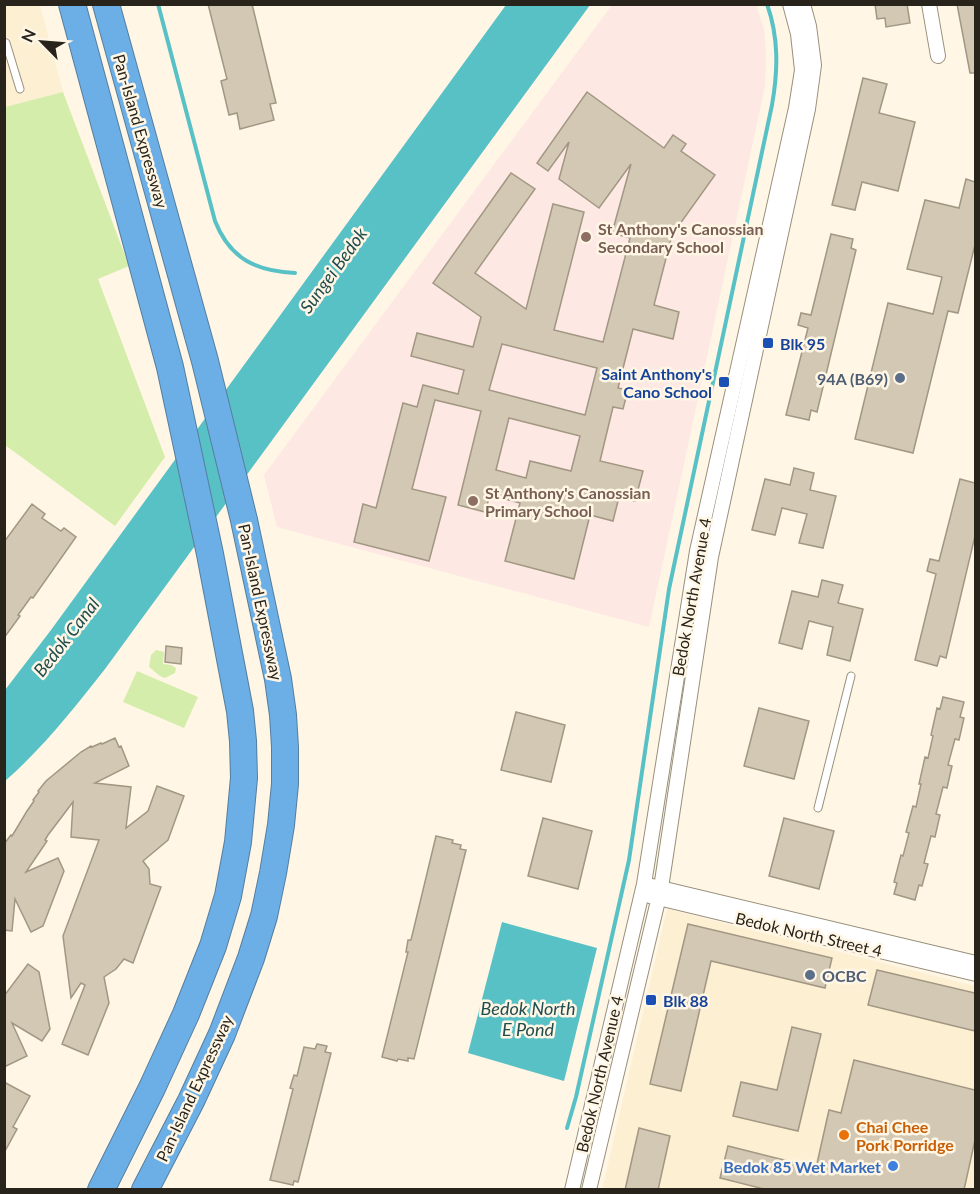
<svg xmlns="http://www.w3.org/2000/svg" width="980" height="1194" viewBox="0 0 980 1194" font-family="Lato,sans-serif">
	<rect width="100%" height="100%" fill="#fff6e5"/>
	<g fill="#fdefd2">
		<polygon points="5,5 40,5 63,92 5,107"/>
		<polygon points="667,909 975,986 975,1189 602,1190"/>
	</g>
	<polygon fill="#fde8e3" points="612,5 756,5 764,29 766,55 765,86 649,627 277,527 264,475"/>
	<g fill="#d4edaa">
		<polygon points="63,92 129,266 98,279 165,457 115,526 5,445 5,107"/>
		<polygon points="156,650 164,652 163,664 171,665 176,668 175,673 165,678 160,676 149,667 151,655"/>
		<polygon points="137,671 198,697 184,728 123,702"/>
	</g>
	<g fill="#58c1c5">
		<path d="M506,5H590L105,669C74,708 43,748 5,781V690L51,630Z"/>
		<polygon points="502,922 597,948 564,1081 468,1053"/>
	</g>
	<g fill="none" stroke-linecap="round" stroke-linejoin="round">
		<g stroke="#58c1c5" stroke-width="4">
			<path d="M158,4L215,221C230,259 256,271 295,273"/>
			<path d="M567,1128L576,1097L629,860L669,589L772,105C778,71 779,38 767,4"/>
		</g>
	</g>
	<g fill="#d2c8b3" stroke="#a19783" stroke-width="1.5" fill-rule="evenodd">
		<polygon points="208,4 252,4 276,103 270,104 274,120 240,129 237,113 229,115 221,81 227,79"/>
		<polygon points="875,4 907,4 910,23 886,27 885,18 877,19"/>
		<polygon points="957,4 975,4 975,73 970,73"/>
		<polygon points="863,78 887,84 879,113 915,122 898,191 862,182 855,210 832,205"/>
		<path d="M587,92L664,148L673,135L686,144L681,151L715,175L672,235L654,305L679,312L673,339L633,329L618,388L628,390L623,409L613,407L600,461L643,471L635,501L619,497L613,521L590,515L574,579L505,561L520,503L490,495L485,512L458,505L481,411L435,400L412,489L446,497L429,561L354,542L363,504L376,508L403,403L417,407L423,385L458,394L464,370L411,356L417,333L473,347L481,317L433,283L511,173L535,189L475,273L526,309L553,204L584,212L554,330L603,342L630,238L612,233L631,164L599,208L559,179L569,142L548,171L537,163ZM502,344L597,368L585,415L489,390ZM509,418L580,436L571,471L530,461L526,478L496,470Z"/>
		<polygon points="966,179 975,182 975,245 958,313 948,311 913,453 855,439 888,303 933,314 942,277 907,269 925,200 959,208"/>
		<polygon points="831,234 853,239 851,248 856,250 817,412 811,410 809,420 786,415 808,328 798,325 801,313 811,315"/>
		<polygon points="794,468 814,473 810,490 836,496 823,548 799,543 807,514 782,508 775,535 752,530 765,479 790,485"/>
		<polygon points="960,479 975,483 975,536 946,658 940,656 937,666 915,660 936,574 927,571 930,559 939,561"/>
		<polygon points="32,504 45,514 42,518 61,531 64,528 76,537 33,598 31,597 18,615 20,616 4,638 4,542"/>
		<polygon points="822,580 843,585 838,603 863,609 850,661 827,655 833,627 809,621 802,649 779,643 792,591 818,597"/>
		<polygon points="166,646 182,648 181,664 165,662"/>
		<polygon points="943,697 964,702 960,717 964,718 959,740 955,739 948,765 952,766 947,788 943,787 936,814 940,815 935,837 931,836 924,863 928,864 922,886 919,885 915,900 894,894 897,883 894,882 901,855 903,856 909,833 906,832 913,806 916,807 921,784 919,784 925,757 928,758 933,736 931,735 937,708 940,709"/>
		<polygon points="759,708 809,721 794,779 744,766"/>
		<polygon points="516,712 565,725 551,782 501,770"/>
		<polygon points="115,738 119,747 121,746 129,766 95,783 131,787 126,828 148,811 157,786 184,796 168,840 143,861 149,869 150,884 161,887 133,963 124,959 116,969 104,977 109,1003 88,1055 62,1044 85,985 81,983 71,998 63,936 99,840 71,837 73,802 48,835 45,840 47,841 26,872 58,858 64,871 43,926 31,932 15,899 12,931 4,930 4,844 11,835 12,836 27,811 34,801 33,800 39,792 38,791 46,781 81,752 91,746 92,747 101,743 102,744"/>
		<polygon points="543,818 592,831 578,889 528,876"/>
		<polygon points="784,818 834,831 819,889 769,876"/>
		<polygon points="436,836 453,840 452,843 461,845 460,849 466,850 414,1059 408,1058 408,1061 398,1059 397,1061 382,1057 408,952 406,952 408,940 411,940"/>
		<polygon points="688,924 832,958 825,988 711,961 681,1091 650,1084"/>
		<polygon points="28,964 39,972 50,1029 42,1041 12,1023 27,1056 4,1067 4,996"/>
		<polygon points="877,970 975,993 975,1031 868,1005"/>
		<polygon points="792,1027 821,1034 798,1131 733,1116 741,1082 777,1090"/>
		<polygon points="317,1044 327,1046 325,1052 331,1053 298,1182 294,1181 293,1185 270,1180 293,1089 290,1088 294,1075 297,1076 304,1047 315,1049"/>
		<polygon points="854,1060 975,1090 975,1140 964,1190 768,1190 720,1178 728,1146 816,1168 829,1110 841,1113"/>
		<polygon points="4,1082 30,1096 13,1127 17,1129 4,1153"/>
		<polygon points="639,1128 670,1136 658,1190 625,1190"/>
	</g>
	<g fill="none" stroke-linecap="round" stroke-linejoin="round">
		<g stroke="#99907c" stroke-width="9">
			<g id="lane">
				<polyline points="4,42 6,43 20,89"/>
				<polyline points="818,808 851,676"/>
			</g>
		</g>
		<g stroke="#99907c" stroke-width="16">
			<g id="street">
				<polyline points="929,4 938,56"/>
				<polyline points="652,886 976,963"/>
				<polyline points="650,896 976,974"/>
				<polyline points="572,1190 644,884 697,551 796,108 802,70 798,34 790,4"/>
				<polyline points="589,1190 661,888 711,557 808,109 814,65 809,26 803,4"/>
			</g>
		</g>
		<g stroke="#547e9f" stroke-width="28">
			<g id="highway">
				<polyline points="72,4 170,367 210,554 240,711 243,741 244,778 238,842 228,896 213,946 186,1014 152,1088 101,1190"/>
				<polyline points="106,4 205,361 244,520 278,679 283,715 285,747 285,784 281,825 273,873 264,916 251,958 222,1034 191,1101 145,1190"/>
			</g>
		</g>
		<use href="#lane" stroke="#fff" stroke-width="7"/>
		<use href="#street" stroke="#fff" stroke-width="14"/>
		<use href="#highway" stroke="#6cafe6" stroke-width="26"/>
	</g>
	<g fill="#8d6e63" stroke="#fff6e5" stroke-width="2">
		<circle cx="586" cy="237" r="6"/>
		<circle cx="473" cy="501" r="6"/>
	</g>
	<g fill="#1a4fb4" stroke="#fff6e5" stroke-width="2">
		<rect x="762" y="337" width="12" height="12" rx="3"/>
		<rect x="718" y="376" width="12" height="12" rx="3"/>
		<rect x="645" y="994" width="12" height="12" rx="3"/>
	</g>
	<g fill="#5c6f8a" stroke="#fff6e5" stroke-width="2">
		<circle cx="900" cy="378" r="6"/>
		<circle cx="810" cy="975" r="6"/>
	</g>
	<circle fill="#e8710a" stroke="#fff6e5" stroke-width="2" cx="844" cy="1135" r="6"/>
	<circle fill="#3f7fe0" stroke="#fff6e5" stroke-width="2" cx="893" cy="1166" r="6"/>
	<g text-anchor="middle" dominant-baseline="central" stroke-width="5" stroke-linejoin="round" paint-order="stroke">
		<g font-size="16" fill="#28241c" stroke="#fff6e5">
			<text transform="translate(141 131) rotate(74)">Pan-Island Expressway</text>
			<text transform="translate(691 597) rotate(-80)">Bedok North Avenue 4</text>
			<text transform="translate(261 602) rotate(78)">Pan-Island Expressway</text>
			<text transform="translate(809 934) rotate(13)">Bedok North Street 4</text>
			<text transform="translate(599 1074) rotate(-77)">Bedok North Avenue 4</text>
			<text transform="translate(194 1088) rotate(-65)">Pan-Island Expressway</text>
		</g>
		<g font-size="16" font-weight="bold" fill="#785e54" stroke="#fff6e5" text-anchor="start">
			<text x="598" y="228">St Anthony's Canossian<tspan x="598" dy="18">Secondary School</tspan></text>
			<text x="485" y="492">St Anthony's Canossian<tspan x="485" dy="18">Primary School</tspan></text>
		</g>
		<g font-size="16" font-weight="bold" fill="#164399" stroke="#fff6e5" text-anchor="start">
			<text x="780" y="343">Blk 95</text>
			<text x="712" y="373" text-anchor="end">Saint Anthony's<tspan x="712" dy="18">Cano School</tspan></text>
			<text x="663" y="1000">Blk 88</text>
		</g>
		<g font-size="16" font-weight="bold" fill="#4e5e75" stroke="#fff6e5" text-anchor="end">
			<text x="888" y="378">94A (B69)</text>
			<text x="822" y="975" text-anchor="start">OCBC</text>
		</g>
		<g font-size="16" font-weight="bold" fill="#c56008" stroke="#fff6e5" text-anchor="start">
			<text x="856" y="1126">Chai Chee<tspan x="856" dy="18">Pork Porridge</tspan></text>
		</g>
		<g font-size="16" font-weight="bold" fill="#366cbe" stroke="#fff6e5" text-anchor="end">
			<text x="881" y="1166">Bedok 85 Wet Market</text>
		</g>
		<g font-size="18" font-style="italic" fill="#204e50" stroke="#fff6e5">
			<text transform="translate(333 270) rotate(-54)">Sungei Bedok</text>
			<text transform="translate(66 637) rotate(-52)">Bedok Canal</text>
			<text x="528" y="1008">Bedok North<tspan x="528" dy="21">E Pond</tspan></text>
		</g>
	</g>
	<rect width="980" height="1194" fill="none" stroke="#28241c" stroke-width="12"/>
	<g transform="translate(42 42) rotate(295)" stroke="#fff6e5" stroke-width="4.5" paint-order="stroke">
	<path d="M0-4.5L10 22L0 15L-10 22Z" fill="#28241c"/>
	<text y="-9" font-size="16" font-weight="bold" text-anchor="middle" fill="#28241c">N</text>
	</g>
</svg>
